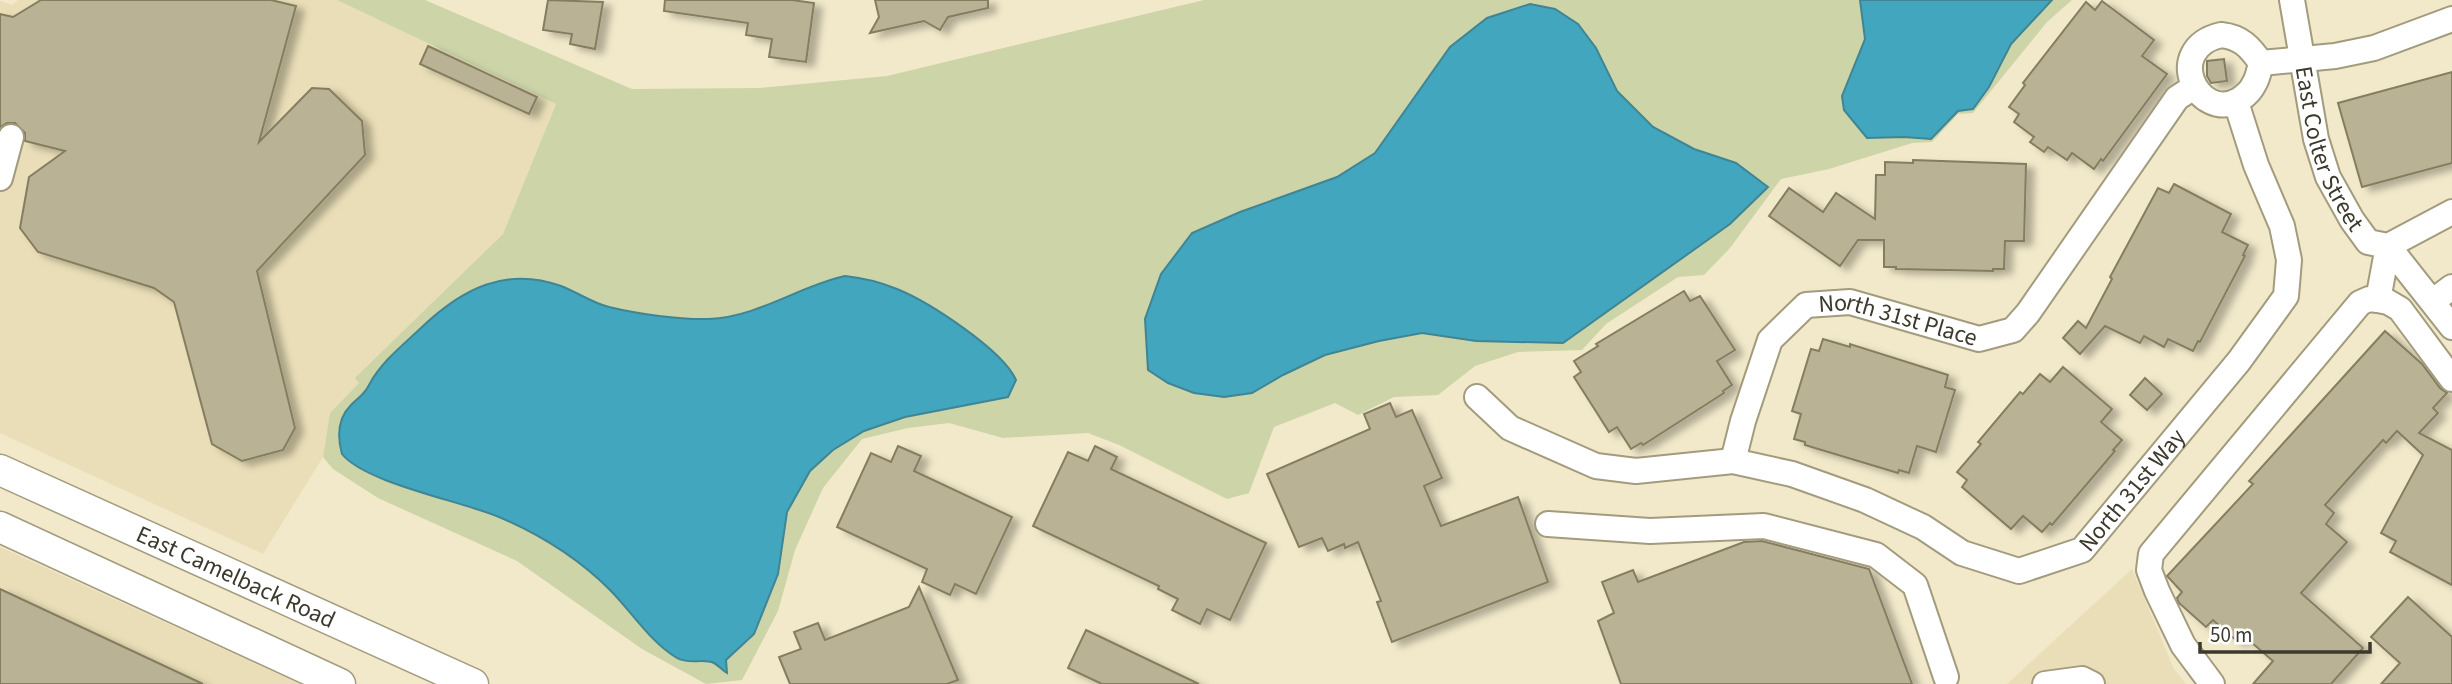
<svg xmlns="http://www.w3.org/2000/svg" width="2452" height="684" viewBox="0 0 2452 684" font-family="'Source Sans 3',sans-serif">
	<defs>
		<filter id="shadow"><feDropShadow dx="8" dy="4.5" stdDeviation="3.5" flood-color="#0004"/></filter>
	</defs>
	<rect width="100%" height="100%" fill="#f2e9ca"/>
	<g fill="#e9deb7">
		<polygon points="18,0 337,0 556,104 503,234 356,378 359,383 330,413 323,457 263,554 0,433 0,1 12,5"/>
		<polygon points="0,547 300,684 0,684"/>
		<polygon points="2132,569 2174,669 2186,684 2007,684"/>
	</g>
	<polygon fill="#ccd4a8" points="337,0 425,0 632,89 760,88 887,76 1204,0 2072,0 2047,22 1973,113 1958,114 1932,142 1912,143 1829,169 1781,179 1730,248 1704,275 1678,277 1606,324 1582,350 1518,352 1475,366 1438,395 1394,397 1358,415 1335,403 1274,427 1249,493 1227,499 1119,445 1088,433 1003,438 949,423 908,428 862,439 823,488 795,550 778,611 742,680 706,684 642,649 517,561 378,498 333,469 323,457 330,413 359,383 355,378 503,234 556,104"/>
	<g fill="#42a6bf" stroke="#408593" stroke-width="2">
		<polygon points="1860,0 2052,0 2011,44 1989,87 1973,109 1958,111 1931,139 1904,137 1867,138 1844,110 1842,96 1865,39"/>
		<polygon points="1530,4 1555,9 1578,24 1596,48 1617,91 1653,127 1694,149 1736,163 1768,187 1730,224 1563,343 1476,341 1422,333 1379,341 1325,355 1283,375 1252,393 1224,397 1194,393 1168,383 1148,370 1145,319 1161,274 1192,233 1240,212 1337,177 1375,153 1450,47 1487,18"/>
		<path d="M845,276C864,278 880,282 897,289C929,302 1003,350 1016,380L1008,397L905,417L864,431L833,450L810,471L787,512L778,574L754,634L726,660L727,673C722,670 718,665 714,663C703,658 689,665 677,658C650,642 632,612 610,590C579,559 539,534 499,517C461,501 365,483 342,454C337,436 338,418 351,405C358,398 365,394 369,385C381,362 403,345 422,327C462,289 506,266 561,286C577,292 592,303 609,307C638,314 680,320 709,319C758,317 799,286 845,276Z"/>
	</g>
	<g fill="#bab294" stroke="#857d61" stroke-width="2" filter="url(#shadow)">
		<polygon points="41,0 271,0 296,6 259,142 312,88 329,89 362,121 365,155 257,271 295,428 283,450 242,461 212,444 174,302 154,288 38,252 20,228 29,177 65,151 25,141 25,133 15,123 7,123 0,127 0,14 13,17"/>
		<polygon points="548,0 603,2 595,49 570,44 572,34 543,30"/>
		<polygon points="665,0 792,0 814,3 806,62 769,57 772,39 746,35 748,23 664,11"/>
		<polygon points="875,0 988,0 988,8 948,17 940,30 924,21 870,33 879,17"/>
		<polygon points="2102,1 2154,40 2142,56 2167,74 2103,161 2101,159 2094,169 2072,153 2067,160 2048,147 2044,152 2030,142 2034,137 2014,122 2019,114 2009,107 2025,85 2023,83 2086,2 2095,10"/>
		<polygon points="428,46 537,97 529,114 420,64"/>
		<polygon points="2224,59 2227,81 2211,83 2207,76 2207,61"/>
		<polygon points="2452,72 2452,163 2362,187 2338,103"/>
		<polygon points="1913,160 2026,164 2024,241 2005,241 2004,269 1993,269 1993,271 1896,269 1896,267 1884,267 1884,240 1858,240 1840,266 1769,216 1789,188 1823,212 1836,193 1875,219 1876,175 1885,175 1885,162 1913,163"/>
		<polygon points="2174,184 2231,214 2222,232 2248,245 2243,255 2245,256 2200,342 2198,341 2193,351 2168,339 2164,347 2144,336 2140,343 2105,326 2080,354 2063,338 2078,321 2086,328 2112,279 2110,277 2158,188 2169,193"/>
		<polygon points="1684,291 1690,301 1700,296 1735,350 1717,361 1732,385 1723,391 1724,393 1643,445 1641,443 1631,449 1617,427 1609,432 1597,413 1574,377 1581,372 1574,361 1598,346 1596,344"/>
		<polygon points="2385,331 2422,364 2440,388 2447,393 2433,408 2438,413 2419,433 2452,450 2452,585 2390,552 2396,541 2381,533 2423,455 2397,431 2386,443 2383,440 2325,505 2334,513 2326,524 2347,542 2301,593 2363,648 2331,684 2253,684 2273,661 2244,636 2238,642 2213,620 2206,627 2179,603 2177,598 2182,592 2167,576 2253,484 2249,481"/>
		<polygon points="1823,339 1850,347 1850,344 1948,375 1945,387 1955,390 1936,452 1917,446 1909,473 1899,470 1898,473 1805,445 1805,442 1794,439 1801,414 1792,411 1811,349 1819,351"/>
		<polygon points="2063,367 2112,409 2101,422 2122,440 2113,450 2115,451 2052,525 2050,523 2042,532 2023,516 2011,529 1962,487 1967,480 1957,472 1981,444 1978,442 2020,392 2023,394 2040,374 2050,382"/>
		<polygon points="2145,378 2162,394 2147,410 2130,395"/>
		<polygon points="1390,403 1396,417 1412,410 1442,478 1424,486 1441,526 1518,497 1548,582 1392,642 1377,602 1381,601 1358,542 1345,548 1344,544 1328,551 1322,538 1299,547 1267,474 1370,429 1364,414"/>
		<polygon points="898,446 921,456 914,471 1012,517 976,594 955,584 950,595 922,582 927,569 837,527 871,453 891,462"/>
		<polygon points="1095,446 1117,457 1111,469 1266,543 1230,620 1207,609 1200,624 1172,610 1178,599 1158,589 1159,586 1033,526 1068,452 1088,461"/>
		<polygon points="1762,541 1869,569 1912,684 1621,684 1598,621 1614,613 1602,582 1633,570 1638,582 1744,542"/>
		<polygon points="919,587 958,680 947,684 790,684 779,657 801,649 794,632 818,623 825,640 909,607"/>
		<polygon points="0,589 203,684 0,684"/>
		<polygon points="2408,597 2452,637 2452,684 2381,684 2400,663 2371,637"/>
		<polygon points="1086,630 1199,684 1102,684 1068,668"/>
	</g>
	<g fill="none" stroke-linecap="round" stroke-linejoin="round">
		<g stroke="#a39b7e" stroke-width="28">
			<g id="minor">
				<path id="s1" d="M2292,0L2316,139L2328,177L2352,220L2368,242L2388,246L2452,212"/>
				<path d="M2221,35C2241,37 2250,47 2261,63C2259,70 2258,78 2254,84C2251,91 2245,96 2239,100C2198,123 2162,49 2221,35Z"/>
				<polyline points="2261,63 2335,56 2374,48 2452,19"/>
				<polyline points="0,178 11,137"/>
				<polyline points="2388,246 2452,327"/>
				<polyline points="2378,300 2388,302 2400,309 2452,379"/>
				<polyline points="2433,301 2452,287"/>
				<path id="s2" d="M1477,397L1510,428L1596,466L1636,471L1733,461L1792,474L1865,500L1923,527L1962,553L2019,571L2082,550L2239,361L2286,296L2289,260L2282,226L2256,165L2236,102"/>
				<path id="s3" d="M1733,461L1743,421L1770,340L1806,305L1850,302L1979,339L2013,330L2028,313L2177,98L2194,87"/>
				<polyline points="1548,524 1650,531 1764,526 1876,555 1915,585 1946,677"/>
				<polyline points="2045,684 2082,679 2092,684"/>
				<polyline points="2212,684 2183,645 2157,591 2149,570 2151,554 2360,303 2369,299 2378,300 2388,246"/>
			</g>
		</g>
		<g stroke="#a39b7e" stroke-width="33">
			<g id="major">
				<path id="s4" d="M0,470L473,684"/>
				<polyline points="0,527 340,684"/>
			</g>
		</g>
		<use href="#minor" stroke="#fff" stroke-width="24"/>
		<use href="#major" stroke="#fff" stroke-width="30"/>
	</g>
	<g text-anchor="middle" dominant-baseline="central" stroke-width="7" stroke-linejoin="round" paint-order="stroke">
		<g font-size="24" fill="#3c392d" stroke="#fff">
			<text stroke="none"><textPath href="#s1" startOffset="154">East Colter Street</textPath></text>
			<text stroke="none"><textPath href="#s3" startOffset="271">North 31st Place</textPath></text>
			<text stroke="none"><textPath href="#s2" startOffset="730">North 31st Way</textPath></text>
			<text stroke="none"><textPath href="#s4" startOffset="259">East Camelback Road</textPath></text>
		</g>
	</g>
	<path d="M2200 642v10h170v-10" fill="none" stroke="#3c392d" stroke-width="3.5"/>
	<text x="2210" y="642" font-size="21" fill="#3c392d" stroke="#ffffff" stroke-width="5" paint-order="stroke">50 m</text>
</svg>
